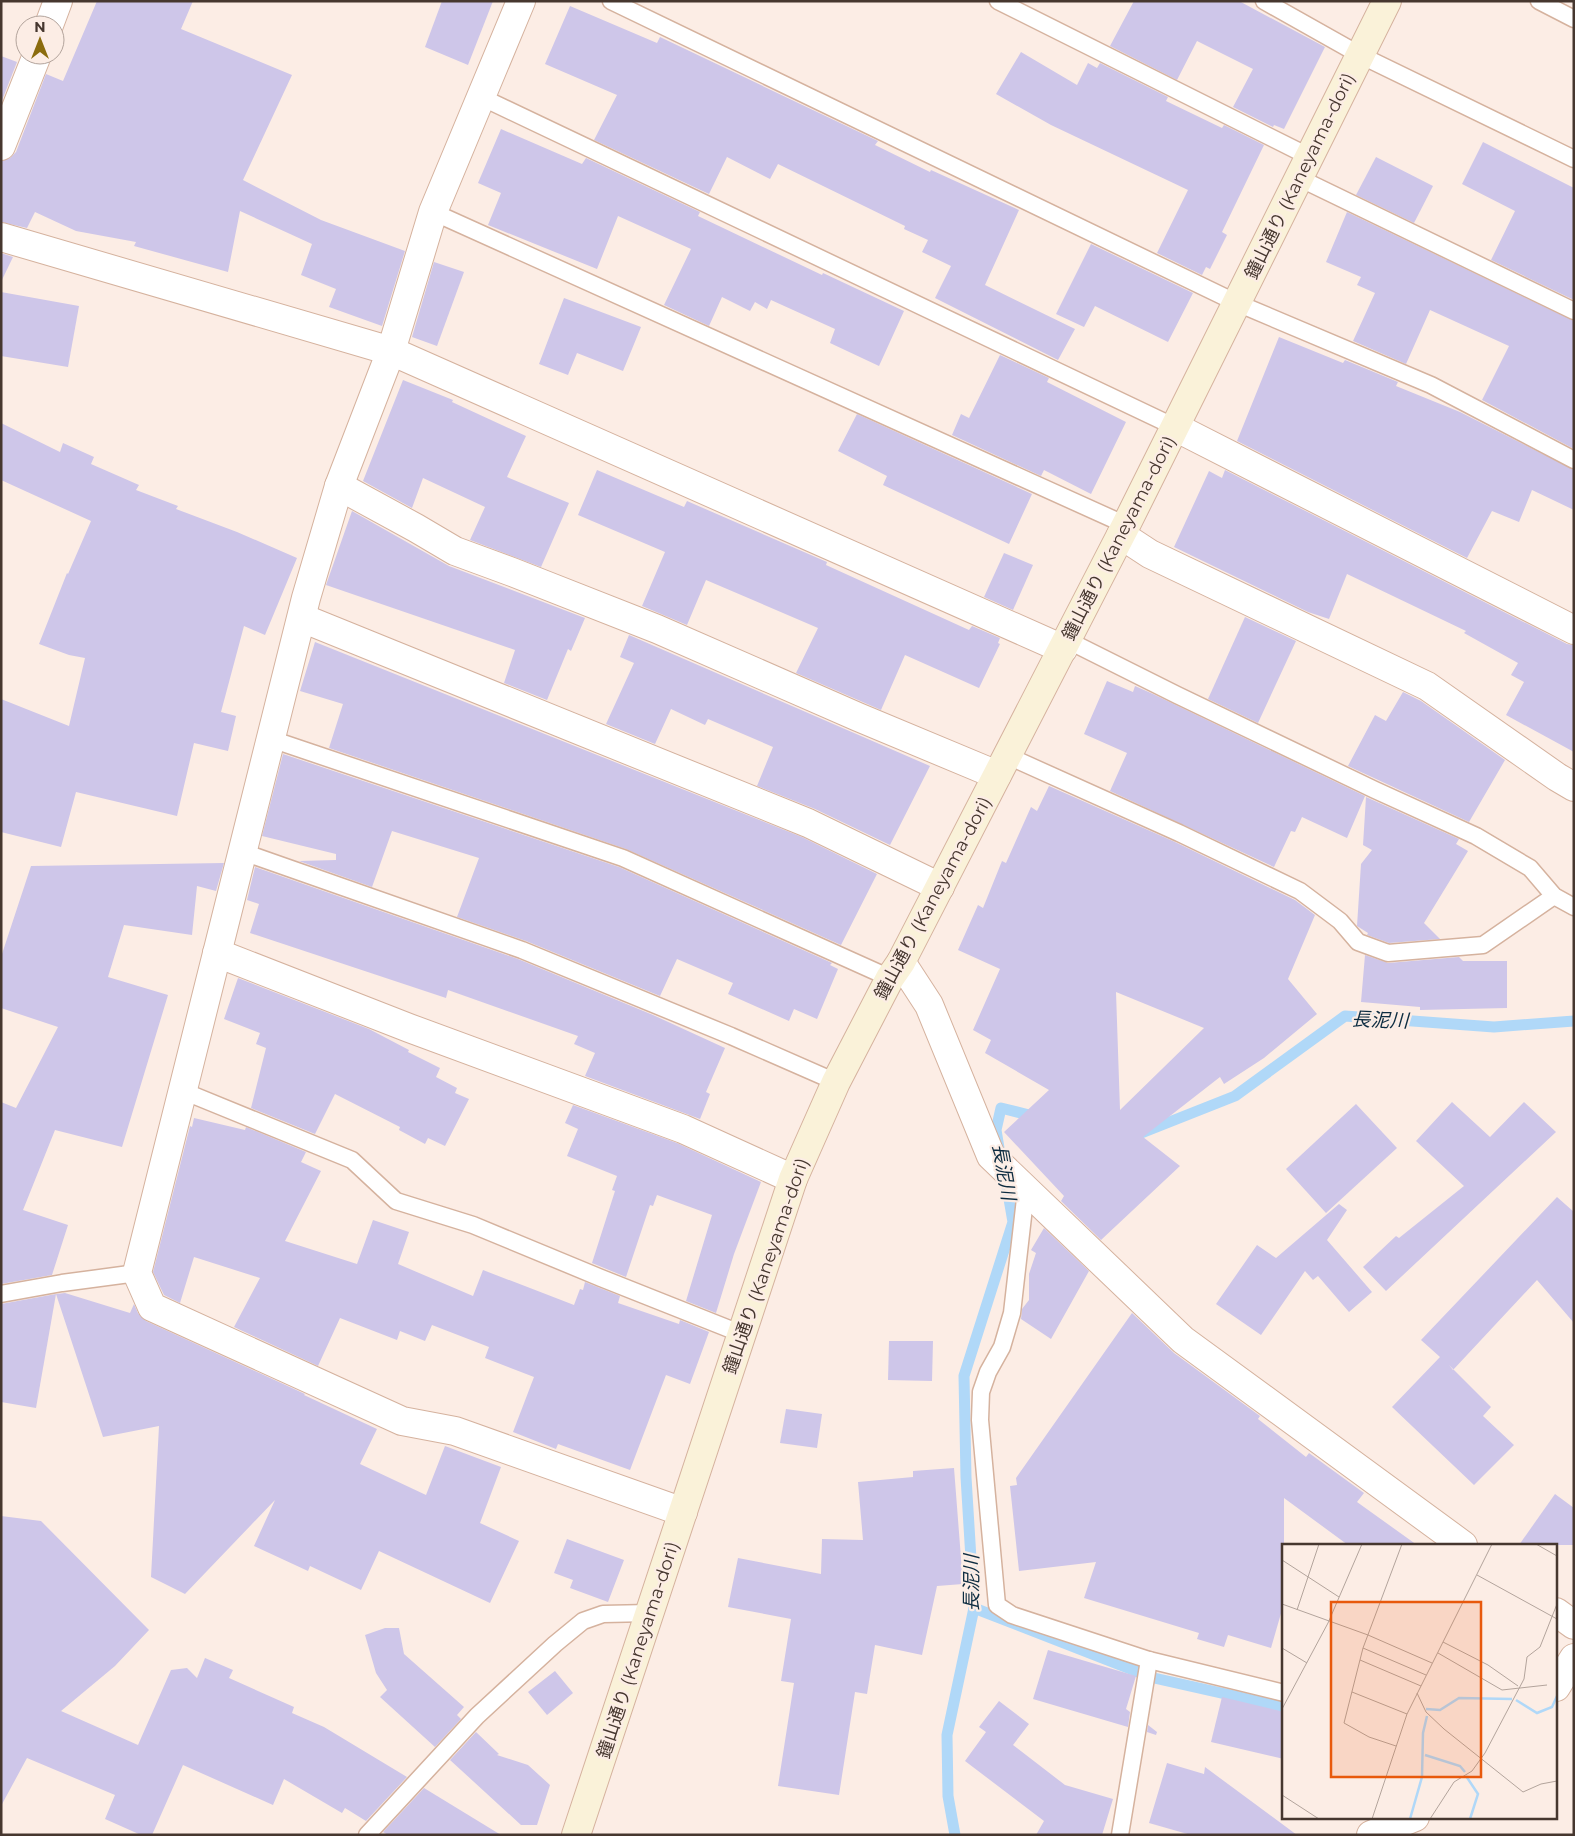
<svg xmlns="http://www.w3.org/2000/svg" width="1575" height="1836" viewBox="0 0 1575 1836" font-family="Montserrat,'Noto Sans JP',sans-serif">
	<rect width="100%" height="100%" fill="#fcede5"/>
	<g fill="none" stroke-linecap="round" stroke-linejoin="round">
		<g stroke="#b0d8f8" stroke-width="11">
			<polyline points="1139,1134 1235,1096 1345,1016 1494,1027 1574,1021"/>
			<polyline points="999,1148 996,1130 1001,1108 1037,1117"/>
			<polyline points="974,1608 1154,1678 1284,1707"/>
			<polyline points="955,1835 948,1796 947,1735 974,1608 966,1477 964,1376 1013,1222 1005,1176"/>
		</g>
	</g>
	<g fill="#cec6e9" fill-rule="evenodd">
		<polygon points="97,1 193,1 181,29 292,75 243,180 321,220 405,251 382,326 329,307 336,289 301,275 312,244 240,211 228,272 134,246 136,242 76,231 35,212 27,228 1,222 1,161 10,158 16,152 46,74 63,81"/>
		<polygon points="442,1 493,1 468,65 425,47"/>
		<polygon points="1134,1 1239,1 1325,47 1284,129 1274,125 1273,127 1233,107 1253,69 1197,41 1177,80 1110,46"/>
		<polygon points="570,6 657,43 660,37 878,141 875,145 930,172 931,170 1019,210 985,285 1075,329 1058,360 935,298 951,266 922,252 928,240 904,229 905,226 778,164 770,179 727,157 709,194 594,140 617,95 545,64"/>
		<polygon points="1021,52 1077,85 1088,63 1097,68 1100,63 1168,97 1166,101 1222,128 1224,125 1264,145 1222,232 1227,235 1210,269 1206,267 1202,275 1157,253 1188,190 1051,125 996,94"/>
		<polygon points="1,56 17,62 1,103"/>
		<polygon points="501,129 582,164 586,158 700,212 698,216 822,275 823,273 904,311 879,366 830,343 835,329 771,300 767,309 755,302 750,311 722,297 709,326 664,305 691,249 618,216 597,269 488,225 501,193 478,183"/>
		<polygon points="1483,142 1574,188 1574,300 1491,260 1515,211 1462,184"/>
		<polygon points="1376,157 1433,186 1414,223 1356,195"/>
		<polygon points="1347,212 1574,321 1574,449 1482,400 1509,346 1430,310 1406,364 1353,341 1375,293 1357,285 1361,277 1326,262"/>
		<polygon points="1091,244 1193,293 1168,342 1095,306 1084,327 1056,314"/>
		<polygon points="1,253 13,257 1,282"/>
		<polygon points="434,262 464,272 437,346 412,337"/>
		<polygon points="1,292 79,306 68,367 1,356"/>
		<polygon points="564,298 641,327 623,371 577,353 568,375 539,364"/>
		<polygon points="1279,337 1343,363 1345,360 1398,382 1396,386 1460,412 1574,470 1574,510 1532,490 1519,522 1492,511 1467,558 1237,441"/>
		<polygon points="1000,355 1049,378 1047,382 1126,422 1091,494 1044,470 1041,476 952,435 961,414 969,418"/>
		<polygon points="403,380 453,400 452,402 526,436 507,477 569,503 541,567 470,540 485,507 423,478 412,508 363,481"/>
		<polygon points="857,414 1032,494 1009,544 883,485 887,476 838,451"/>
		<polygon points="1,423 60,452 63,443 94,457 91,464 139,485 136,490 178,506 176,509 237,532 297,558 265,635 244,626 221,712 236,716 228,751 194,743 177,816 76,792 61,847 1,832 1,699 69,726 85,658 69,655 39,644 67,573 68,574 91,521 1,480"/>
		<polygon points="597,470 684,507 687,501 827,562 826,565 969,630 972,626 1000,638 998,643 1000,644 979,688 905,655 881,710 796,673 818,628 706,580 687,625 642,606 665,552 578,515"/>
		<polygon points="1225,470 1567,644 1574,645 1574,752 1506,715 1524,682 1511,675 1518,663 1464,633 1466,631 1347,574 1329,619 1308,612 1174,547 1209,471 1222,478"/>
		<polygon points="352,511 449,566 585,618 571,651 568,649 547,700 504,683 515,650 326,585"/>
		<polygon points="1004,553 1033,565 1013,610 984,597"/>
		<polygon points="1245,617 1296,641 1258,723 1208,699"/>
		<polygon points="629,635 930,766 890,845 815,809 757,786 773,747 708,719 705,725 671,709 655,744 606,724 634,663 620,657"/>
		<polygon points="315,642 802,837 877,874 841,945 626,849 329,748 343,704 300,691"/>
		<polygon points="1107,681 1133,692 1135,686 1153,694 1365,796 1347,838 1302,817 1295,832 1291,831 1274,867 1110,791 1127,753 1084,734"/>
		<polygon points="1403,692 1421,701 1505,760 1469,822 1348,766 1375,715 1386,721"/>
		<polygon points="283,754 619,867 832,963 830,965 838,969 817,1019 794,1009 789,1021 728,994 733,983 677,959 660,996 526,941 457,917 479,858 392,831 372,887 299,861 336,860 336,854 262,836"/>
		<path d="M1049,786L1175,842L1295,900L1315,915L1288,979L1317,1014L1264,1058L1224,1084L1220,1077L1143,1137L1180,1166L1101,1240L1061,1201L1064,1196L1004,1132L1049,1090L985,1053L991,1040L973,1030L1000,969L958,950L978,905L983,908L1002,861L1006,863L1031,807L1037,811ZM1116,992L1204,1028L1120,1110Z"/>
		<polygon points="1366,797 1459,839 1456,844 1468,851 1424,923 1440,939 1389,943 1367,935 1368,933 1357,926 1361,864 1372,850 1363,845"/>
		<polygon points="224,863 216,891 197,886 192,935 124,925 108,977 168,995 122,1147 55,1130 23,1210 68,1225 52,1275 1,1284 1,1102 16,1108 58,1027 1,1008 1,957 31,866"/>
		<polygon points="255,867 518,959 653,1015 725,1048 706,1092 710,1094 700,1119 585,1076 595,1053 574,1044 578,1036 448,990 446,998 250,933 259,904 247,900"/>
		<polygon points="1365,955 1388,963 1459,957 1463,961 1507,961 1507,1008 1420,1010 1420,1007 1361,1002"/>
		<polygon points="238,978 369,1029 409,1050 408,1052 440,1068 436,1077 457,1088 455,1093 469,1099 445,1146 428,1138 425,1144 399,1130 400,1127 335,1094 315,1134 251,1108 266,1048 256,1044 260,1033 224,1019"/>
		<polygon points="1452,1102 1490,1137 1524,1102 1556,1132 1386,1291 1363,1267 1396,1236 1399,1238 1464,1186 1416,1141"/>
		<polygon points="1356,1104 1397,1148 1326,1213 1286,1169"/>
		<polygon points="573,1105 677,1143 761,1182 734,1254 716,1313 686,1301 712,1215 657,1195 653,1206 650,1205 626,1277 592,1263 615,1191 612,1190 617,1176 567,1156 578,1129 565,1123"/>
		<polygon points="194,1118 245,1130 246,1127 306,1152 301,1162 321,1171 285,1241 357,1264 373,1220 409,1232 398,1264 473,1296 483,1270 574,1305 580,1289 583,1290 585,1282 620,1296 618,1303 679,1324 680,1320 709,1332 690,1384 666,1375 630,1470 558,1444 556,1449 513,1432 534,1377 485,1358 489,1347 432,1325 425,1341 400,1331 397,1340 340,1318 318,1366 234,1327 260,1278 194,1257 180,1303 164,1295 153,1272 190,1126 192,1127"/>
		<polygon points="1557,1197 1574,1212 1574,1323 1537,1280 1453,1370 1449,1365 1491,1407 1483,1416 1514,1445 1474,1485 1392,1407 1440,1357 1421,1340"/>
		<polygon points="1339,1204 1347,1210 1327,1240 1372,1292 1349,1312 1318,1276 1313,1280 1305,1271 1261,1335 1216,1304 1257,1245 1276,1258"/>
		<polygon points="1044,1228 1089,1271 1051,1339 1021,1319 1022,1309 1029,1300 1029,1274 1036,1253 1031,1250"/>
		<polygon points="65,1293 130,1313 134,1304 138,1313 146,1321 305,1394 304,1395 377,1429 360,1464 426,1495 445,1446 501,1467 480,1523 519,1541 490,1603 379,1551 361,1590 310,1566 308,1571 254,1546 275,1500 185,1594 151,1577 159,1426 103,1437 56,1294"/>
		<polygon points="56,1294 36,1408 1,1402 1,1304"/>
		<polygon points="1132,1313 1174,1353 1260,1416 1258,1419 1306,1457 1309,1453 1364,1493 1357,1502 1417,1545 1348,1545 1284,1498 1284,1603 1271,1648 1228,1635 1224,1647 1197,1639 1199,1633 1084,1598 1096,1562 1019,1571 1010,1486 1017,1485 1016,1478"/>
		<polygon points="889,1341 933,1341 932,1381 888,1380"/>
		<polygon points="786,1409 822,1414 817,1448 780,1443"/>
		<polygon points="954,1468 963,1584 937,1586 922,1655 875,1645 867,1694 855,1692 839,1795 778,1786 794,1683 781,1681 791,1619 728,1607 738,1558 821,1574 822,1539 863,1540 858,1482 913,1477 913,1471"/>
		<polygon points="1555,1494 1574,1508 1574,1545 1519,1545"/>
		<polygon points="1,1516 41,1521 149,1630 115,1666 61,1711 138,1745 171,1670 187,1668 197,1678 205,1658 233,1670 229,1678 294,1707 292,1713 324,1727 407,1777 366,1821 345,1808 342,1813 284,1779 273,1805 183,1765 152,1835 141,1835 105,1819 115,1795 27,1758 1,1806"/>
		<polygon points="567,1539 624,1560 608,1602 570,1588 573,1580 554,1573"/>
		<polygon points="385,1628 399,1628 404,1654 464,1707 457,1715 461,1719 435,1747 380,1697 387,1690 376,1673 365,1635"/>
		<polygon points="1048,1650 1136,1676 1126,1709 1130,1712 1128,1727 1033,1699"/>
		<polygon points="555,1671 573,1693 547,1715 528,1692"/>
		<polygon points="1222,1697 1284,1712 1284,1759 1211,1742"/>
		<polygon points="999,1701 1029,1724 1013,1745 1065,1785 1113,1799 1102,1835 1036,1835 1044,1821 965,1761 986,1732 979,1727"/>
		<polygon points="1148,1725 1157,1732 1156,1735 1147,1732"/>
		<polygon points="476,1732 499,1754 497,1755 528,1765 550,1785 537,1825 521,1825 450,1760"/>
		<polygon points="1167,1763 1204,1774 1205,1767 1297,1835 1191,1835 1149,1823"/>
		<polygon points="424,1788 501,1835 388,1835 383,1832"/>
	</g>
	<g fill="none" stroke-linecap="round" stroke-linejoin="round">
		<g stroke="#d5b29e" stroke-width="19">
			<g id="lane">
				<polyline points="611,1 1237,303 1431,385 1574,460"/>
				<polyline points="998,1 1308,156"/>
				<polyline points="1264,1 1360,55 1574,159"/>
				<polyline points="1539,1 1574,19"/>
				<polyline points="481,97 1175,427"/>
				<polyline points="1299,178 1574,311"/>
				<polyline points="433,212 1126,525"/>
				<polyline points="1067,640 1177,695 1375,790 1476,836 1530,868 1554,896 1574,907"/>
				<polyline points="271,739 623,858 890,978"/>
				<polyline points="1008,756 1179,833 1300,891 1340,921 1358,942 1388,953 1483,945 1554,896"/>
				<polyline points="243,852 522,950 731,1036 836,1082"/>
				<polyline points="183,1091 352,1160 396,1201 473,1225 601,1278 742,1334"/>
				<polyline points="1026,1190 1012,1313 1002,1347 988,1372 981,1392 980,1420 997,1605 1012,1615 1149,1660 1284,1693"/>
				<polyline points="1,1294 62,1283 137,1273"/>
				<polyline points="367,1835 477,1716 555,1644 583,1621 603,1614 650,1613"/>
				<polyline points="1120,1835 1149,1660"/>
			</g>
		</g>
		<g stroke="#d5b29e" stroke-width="30">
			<g id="street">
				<polyline points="521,1 433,212 391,351 339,486 306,598 137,1273 152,1307 402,1421 455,1431 683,1512"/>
				<polyline points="49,25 58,1"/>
				<polyline points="1,146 37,55"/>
				<polyline points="1,237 391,351 1063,649"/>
				<polyline points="1175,427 1574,630"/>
				<polyline points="339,486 416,528 455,551 512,572 657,629 858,717 997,775"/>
				<polyline points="1121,535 1150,554 1427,686 1557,777 1574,787"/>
				<polyline points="302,618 808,823 940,887"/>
				<polyline points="217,953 409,1028 683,1129 793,1179"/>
				<polyline points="901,962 929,1005 991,1156 1183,1340 1463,1545"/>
				<polyline points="1556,1612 1574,1625"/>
				<polyline points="1556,1687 1574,1658"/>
				<polyline points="1371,1835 1415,1817"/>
			</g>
		</g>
		<g stroke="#d5b29e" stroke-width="30">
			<polyline id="secondary" points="576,1835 793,1179 836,1082 890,978 901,962 1126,525 1387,1"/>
		</g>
		<use href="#lane" stroke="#fff" stroke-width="16"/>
		<use href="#street" stroke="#fff" stroke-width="28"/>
		<use href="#secondary" stroke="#faf2d9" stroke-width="28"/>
	</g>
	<g text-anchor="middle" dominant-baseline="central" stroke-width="4.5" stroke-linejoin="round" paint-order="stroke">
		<g font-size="18" fill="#46372f" stroke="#fcede5">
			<text transform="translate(1300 176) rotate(-64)">鐘山通り (Kaneyama-dori)</text>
			<text transform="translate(1119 538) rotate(-63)">鐘山通り (Kaneyama-dori)</text>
			<text transform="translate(933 898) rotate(-62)">鐘山通り (Kaneyama-dori)</text>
			<text transform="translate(766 1266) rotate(-71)">鐘山通り (Kaneyama-dori)</text>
			<text transform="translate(638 1650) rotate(-72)">鐘山通り (Kaneyama-dori)</text>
		</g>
		<g font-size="19" font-style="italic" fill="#0d2c41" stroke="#fcede5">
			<text transform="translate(1380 1020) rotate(2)">長泥川</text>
			<text transform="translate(1004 1172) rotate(80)">長泥川</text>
			<text transform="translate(971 1583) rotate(-90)">長泥川</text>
		</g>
	</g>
	<g transform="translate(1282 1544)">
		<rect width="275" height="275" fill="#fcede5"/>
		<path fill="none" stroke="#b0d8f8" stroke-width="2.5" d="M234,156L255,169L270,163L275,152M144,165L158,166L177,154L230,155M143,211L178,222L183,228M184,232L196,250L188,275M128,275L140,233L141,189L145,172"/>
		<path fill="none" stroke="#b3a49c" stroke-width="1" d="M254,0L275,12M0,16L57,53M195,31L275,75M0,60L86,91L150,119M15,66L37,0M161,98L206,121L236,142M0,104L25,119M81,104L144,131M156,109L220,146L265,141M78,116L139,142M70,148L125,170M135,149L144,168L162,185L241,248L259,240L275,237M0,165L46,79L80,0M114,202L87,193L62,179L81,104L120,0M0,251L37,275M90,275L125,170L210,0M148,275L172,238L190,227L203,209L242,135L245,113L258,103L275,60"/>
		<path fill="#e8590c" fill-opacity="0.15" stroke="#e8590c" stroke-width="2.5" d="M49,58H199V233H49Z"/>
		<rect width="275" height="275" fill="none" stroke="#46372f" stroke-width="2.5"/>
	</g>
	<rect width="1575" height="1836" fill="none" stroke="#46372f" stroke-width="5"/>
	<g transform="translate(40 40)"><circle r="24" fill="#fcede5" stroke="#b3a49c"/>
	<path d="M0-4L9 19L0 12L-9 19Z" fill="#8b6c0e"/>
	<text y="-8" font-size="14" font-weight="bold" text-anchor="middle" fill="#46372f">N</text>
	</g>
</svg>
